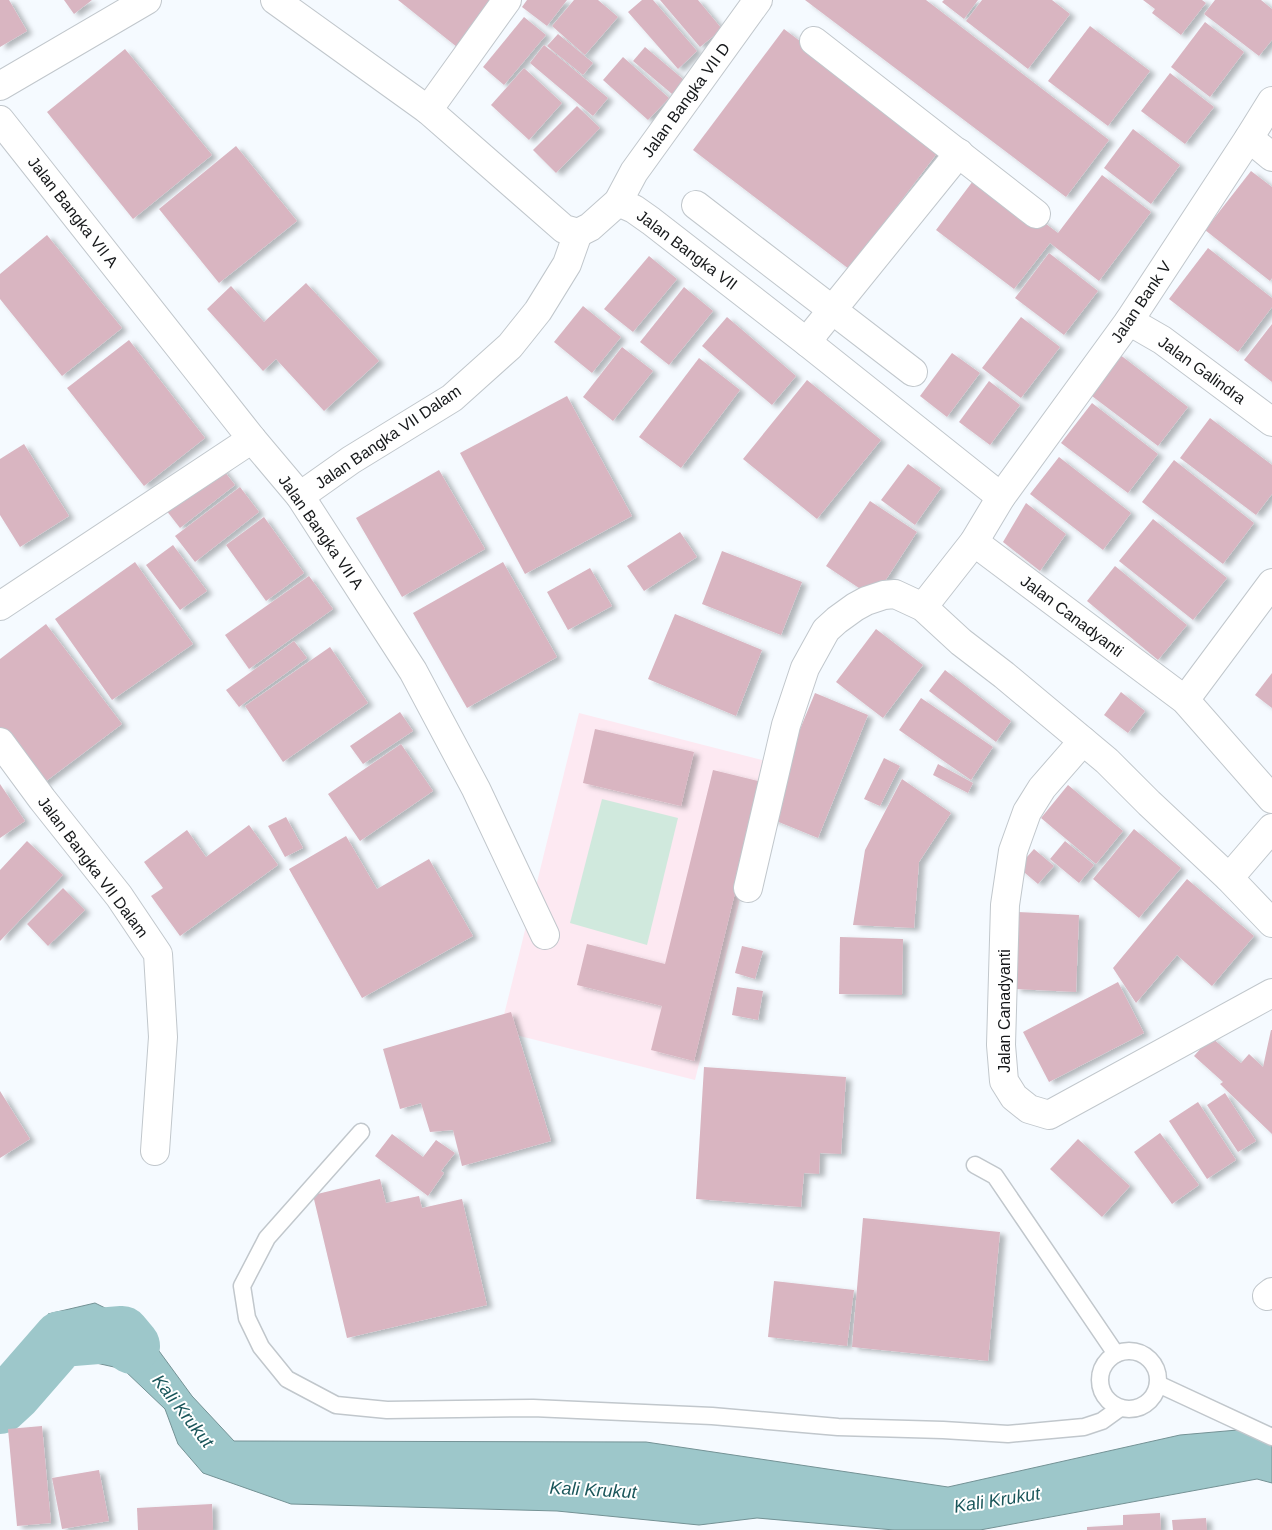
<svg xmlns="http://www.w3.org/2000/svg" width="1272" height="1530" viewBox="0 0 1272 1530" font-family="Helvetica,sans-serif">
	<defs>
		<filter id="shadow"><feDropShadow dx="5.5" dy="3" stdDeviation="2.5" flood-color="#0004"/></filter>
	</defs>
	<rect width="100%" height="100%" fill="#f5faff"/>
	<polygon fill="#fde9f2" points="579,713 774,763 695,1080 500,1031"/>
	<polygon fill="#d0e9dd" points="602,799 678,818 647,945 570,923"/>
	<polygon fill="#9dc7ca" stroke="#749295" points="95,1303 140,1325 192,1396 234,1441 646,1442 948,1487 1180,1435 1272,1427 1272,1483 1257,1479 980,1530 894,1530 757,1518 699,1525 557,1511 291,1504 203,1473 178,1444 165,1409 123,1369 87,1361 61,1339 48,1314"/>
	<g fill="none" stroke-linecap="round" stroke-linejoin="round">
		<polyline stroke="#9dc7ca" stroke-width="56" points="0,1406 13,1394 61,1339 122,1334 132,1346"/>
	</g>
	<g fill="#d9b5c1" filter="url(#shadow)">
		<polygon points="0,0 9,0 27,31 0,47"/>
		<polygon points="64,0 92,0 74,14"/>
		<polygon points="398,0 493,0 457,47"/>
		<polygon points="527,0 567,0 547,26 522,7"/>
		<polygon points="574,0 598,0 618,17 585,55 552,26"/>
		<polygon points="642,0 653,0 697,51 678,69 628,12"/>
		<polygon points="660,0 698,0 722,29 700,47"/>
		<polygon points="805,0 926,0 1109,140 1066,197"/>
		<polygon points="944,0 978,0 964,19 942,2"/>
		<polygon points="982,0 1052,0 1070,14 1028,69 966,21"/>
		<polygon points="1143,0 1202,0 1206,3 1181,35 1152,13 1155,9"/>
		<polygon points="1215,0 1261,0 1272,9 1272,40 1259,56 1204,14"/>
		<polygon points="524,17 546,35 504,85 483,67"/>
		<polygon points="1205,22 1244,52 1210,97 1171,67"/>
		<polygon points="1090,26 1150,71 1108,126 1048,81"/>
		<polygon points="784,29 941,148 849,269 693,150"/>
		<polygon points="558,34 593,63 583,75 547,46"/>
		<polygon points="544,45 608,98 593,116 530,63"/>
		<polygon points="645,47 684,80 672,94 633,61"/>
		<polygon points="125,49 212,155 133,219 47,112"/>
		<polygon points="623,57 669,98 648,120 603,80"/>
		<polygon points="524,68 562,103 529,140 491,105"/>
		<polygon points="1170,73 1214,107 1185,144 1141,111"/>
		<polygon points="577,106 600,128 556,173 533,150"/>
		<polygon points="1133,129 1180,165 1151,204 1104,168"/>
		<polygon points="236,146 297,221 219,283 159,209"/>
		<polygon points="1251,171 1272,187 1272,278 1270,281 1205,230"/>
		<polygon points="979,173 1058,233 1102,175 1151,212 1099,281 1050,243 1014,289 936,230"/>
		<polygon points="47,235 122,328 62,376 0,299 0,274"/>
		<polygon points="1208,248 1272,298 1272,307 1238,352 1169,299"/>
		<polygon points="1049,253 1098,291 1064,335 1015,298"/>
		<polygon points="649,256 677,279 633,332 604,309"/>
		<polygon points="306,283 379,361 324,411 276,359 263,371 207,309 231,286 264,322"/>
		<polygon points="684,287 713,311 669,365 640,342"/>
		<polygon points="583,306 621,337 592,373 554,342"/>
		<polygon points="727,317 796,376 772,405 702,346"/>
		<polygon points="1021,317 1060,347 1021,398 982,368"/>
		<polygon points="1272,324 1272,382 1244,360"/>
		<polygon points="129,340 205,438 144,486 67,388"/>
		<polygon points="622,347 653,371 613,421 583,397"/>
		<polygon points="952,353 980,373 947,417 920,396"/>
		<polygon points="1119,354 1188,407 1158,446 1088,393"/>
		<polygon points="699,358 740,390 681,468 639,437"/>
		<polygon points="807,380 881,440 817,519 743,459"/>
		<polygon points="989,381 1020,405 990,445 959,422"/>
		<polygon points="567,396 632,516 525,574 460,453"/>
		<polygon points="1092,403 1158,454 1128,493 1061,443"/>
		<polygon points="1210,418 1272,465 1272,494 1256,515 1180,458"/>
		<polygon points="24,444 69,516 20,547 0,515 0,459"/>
		<polygon points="1059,457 1131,513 1103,550 1030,494"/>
		<polygon points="1174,460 1254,523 1223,564 1142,502"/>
		<polygon points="908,464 941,488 915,525 881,500"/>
		<polygon points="221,467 235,485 180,528 166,510"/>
		<polygon points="439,470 485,549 402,597 356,518"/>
		<polygon points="240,487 259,512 195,562 175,536"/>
		<polygon points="870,501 917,532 874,598 826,566"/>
		<polygon points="1026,503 1066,534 1040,571 1003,542"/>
		<polygon points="264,517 304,573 266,601 226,545"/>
		<polygon points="1153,519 1227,578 1193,620 1119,561"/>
		<polygon points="680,532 697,557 644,591 627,566"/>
		<polygon points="173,545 207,591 180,610 146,565"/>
		<polygon points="722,551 802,582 781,635 702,604"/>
		<polygon points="135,562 193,644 112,700 55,619"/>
		<polygon points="503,562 557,657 467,708 413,613"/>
		<polygon points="1115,566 1187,625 1158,660 1087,601"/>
		<polygon points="590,568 612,606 568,630 547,592"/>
		<polygon points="309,576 333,609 249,669 225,635"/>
		<polygon points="675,614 762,650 736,716 648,679"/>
		<polygon points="46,624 122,724 37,788 0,739 0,659"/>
		<polygon points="876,629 923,665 883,718 836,682"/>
		<polygon points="294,641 307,658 239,707 226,690"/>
		<polygon points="330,647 368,703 283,762 245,706"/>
		<polygon points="945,670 1011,721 996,742 929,691"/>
		<polygon points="1272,673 1272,708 1255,695"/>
		<polygon points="1121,692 1145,711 1128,733 1104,715"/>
		<polygon points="815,693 868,715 818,838 764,816"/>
		<polygon points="921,698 993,747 971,780 899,730"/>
		<polygon points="400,712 413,731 363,764 350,746"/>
		<polygon points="595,729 694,752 681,806 583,783"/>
		<polygon points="401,744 433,791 360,841 328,794"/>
		<polygon points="884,758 900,766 880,806 864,799"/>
		<polygon points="938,764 973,783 968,793 933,775"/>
		<polygon points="713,770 762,782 694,1061 651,1050 662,1006 577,985 587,944 665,964"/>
		<polygon points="902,779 951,813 919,862 914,928 853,925 865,850"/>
		<polygon points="0,784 25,821 0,838"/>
		<polygon points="1068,785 1123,831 1096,864 1041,818"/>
		<polygon points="286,817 303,848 285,857 268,826"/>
		<polygon points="249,825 278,865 180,936 151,896 163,888 144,862 187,830 206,857"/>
		<polygon points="1134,829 1181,868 1139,918 1093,879"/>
		<polygon points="346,836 377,889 429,859 473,936 362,998 289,869"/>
		<polygon points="27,841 63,875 0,941 0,870"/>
		<polygon points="1065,841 1094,865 1079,883 1050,859"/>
		<polygon points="1034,849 1054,866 1038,884 1018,867"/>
		<polygon points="1187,879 1254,936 1212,986 1177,955 1136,1003 1113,968"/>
		<polygon points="63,888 85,910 48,946 27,924"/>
		<polygon points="1018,912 1079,915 1076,992 1015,989"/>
		<polygon points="840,937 903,939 902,995 839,994"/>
		<polygon points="742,946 763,951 755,979 735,973"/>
		<polygon points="1118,982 1144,1033 1049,1082 1023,1032"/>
		<polygon points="737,987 763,991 758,1020 732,1015"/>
		<polygon points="511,1012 551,1141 462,1166 453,1130 430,1132 421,1103 400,1109 383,1049"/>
		<polygon points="1271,1030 1272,1030 1272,1134 1220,1084 1223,1082 1194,1056 1211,1037 1241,1063 1249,1054 1263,1067"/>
		<polygon points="704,1067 846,1077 841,1154 820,1153 819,1174 804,1173 801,1207 696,1199"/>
		<polygon points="0,1091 30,1139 0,1158"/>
		<polygon points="1225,1093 1256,1141 1238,1152 1207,1105"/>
		<polygon points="1198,1102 1236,1160 1207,1179 1169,1121"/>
		<polygon points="1160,1133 1199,1185 1172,1204 1134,1152"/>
		<polygon points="392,1134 423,1157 436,1140 455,1153 441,1171 444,1173 428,1196 375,1156"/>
		<polygon points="1078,1139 1130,1186 1102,1217 1050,1169"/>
		<polygon points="380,1179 386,1203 419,1196 422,1208 462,1199 487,1305 347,1338 313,1195"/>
		<polygon points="863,1218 1000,1232 988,1361 852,1347"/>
		<polygon points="774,1281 854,1290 847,1346 768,1337"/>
		<polygon points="42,1426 51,1523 17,1526 8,1429"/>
		<polygon points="99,1470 109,1521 62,1529 52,1478"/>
		<polygon points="212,1504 213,1530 138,1530 137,1508"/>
		<polygon points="1160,1513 1161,1530 1087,1530 1087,1527 1123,1525 1123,1515"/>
		<polygon points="1206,1518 1207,1530 1173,1530 1172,1520"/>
	</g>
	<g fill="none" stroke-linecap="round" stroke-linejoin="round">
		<g stroke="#c1c7cc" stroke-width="19">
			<g id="lane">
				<polyline points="361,1132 267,1238 242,1286 247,1318 261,1347 287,1379 336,1405 387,1410 533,1408 712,1416 838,1427 943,1430 1008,1434 1084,1427 1102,1421 1120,1408"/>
				<polyline points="975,1165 995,1176 1116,1354"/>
				<circle cx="1129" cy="1380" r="29"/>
				<polyline points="1158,1384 1272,1437"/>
			</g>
		</g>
		<g stroke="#c1c7cc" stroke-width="30">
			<g id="street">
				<polyline points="275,0 428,110 564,229 578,233 590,227 618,202 634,172 758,0"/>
				<polyline points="814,41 1036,214"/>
				<polyline points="0,86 147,0"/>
				<polyline points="428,110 507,0"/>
				<polyline points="0,120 252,439 300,496 413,671 476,789 545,935"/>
				<polyline points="1249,138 1272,157"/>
				<polyline points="618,202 634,209 651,221 808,343 1001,497"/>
				<polyline points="696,205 913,372"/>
				<polyline points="1129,321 1162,340 1272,422"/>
				<polyline points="808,343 816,330 959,153"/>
				<polyline points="300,496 351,460 452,398 510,346 538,311 567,264 578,233"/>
				<polyline points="974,542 1185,700 1272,799"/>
				<polyline points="0,606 252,439"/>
				<polyline points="923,607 974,542 1001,497 1129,321 1249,138 1272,101"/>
				<polyline points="1185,700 1272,583"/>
				<polyline points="1083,741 1042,788 1027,812 1013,851 1005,905 1001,1045 1004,1081 1014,1097 1029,1109 1049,1115 1272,993"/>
				<polyline points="0,742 42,799 119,896 158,954 163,1037 155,1151"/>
				<polyline points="1229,878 1272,828"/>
				<polyline points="748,888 786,725 805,668 826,630 837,620 855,607 866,601 884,595 895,594 923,607 961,642 1004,675 1107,761 1149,803 1229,878 1272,923"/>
				<polyline points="1267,1296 1272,1292"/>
			</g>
		</g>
		<use href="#lane" stroke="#fff" stroke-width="16"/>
		<use href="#street" stroke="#fff" stroke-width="28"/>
	</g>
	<g text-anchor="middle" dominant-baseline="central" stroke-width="4" stroke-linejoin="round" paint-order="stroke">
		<g font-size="16" fill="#16181a" stroke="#fff">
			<text transform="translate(686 100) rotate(-54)">Jalan Bangka VII D</text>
			<text transform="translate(73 212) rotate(52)">Jalan Bangka VII A</text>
			<text transform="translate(687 250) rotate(37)">Jalan Bangka VII</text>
			<text transform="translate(1141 302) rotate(-56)">Jalan Bank V</text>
			<text transform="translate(1202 370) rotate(36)">Jalan Galindra</text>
			<text transform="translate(388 437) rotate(-34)">Jalan Bangka VII Dalam</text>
			<text transform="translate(321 532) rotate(55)">Jalan Bangka VII A</text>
			<text transform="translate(1072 616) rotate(37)">Jalan Canadyanti</text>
			<text transform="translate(93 867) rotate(53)">Jalan Bangka VII Dalam</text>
			<text transform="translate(1004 1011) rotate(-90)">Jalan Canadyanti</text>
		</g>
		<g font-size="18" font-style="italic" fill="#1a565a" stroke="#fff">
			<text transform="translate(183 1411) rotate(52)">Kali Krukut</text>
			<text transform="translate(593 1490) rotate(3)">Kali Krukut</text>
			<text transform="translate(997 1500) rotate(-9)">Kali Krukut</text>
		</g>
	</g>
</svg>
